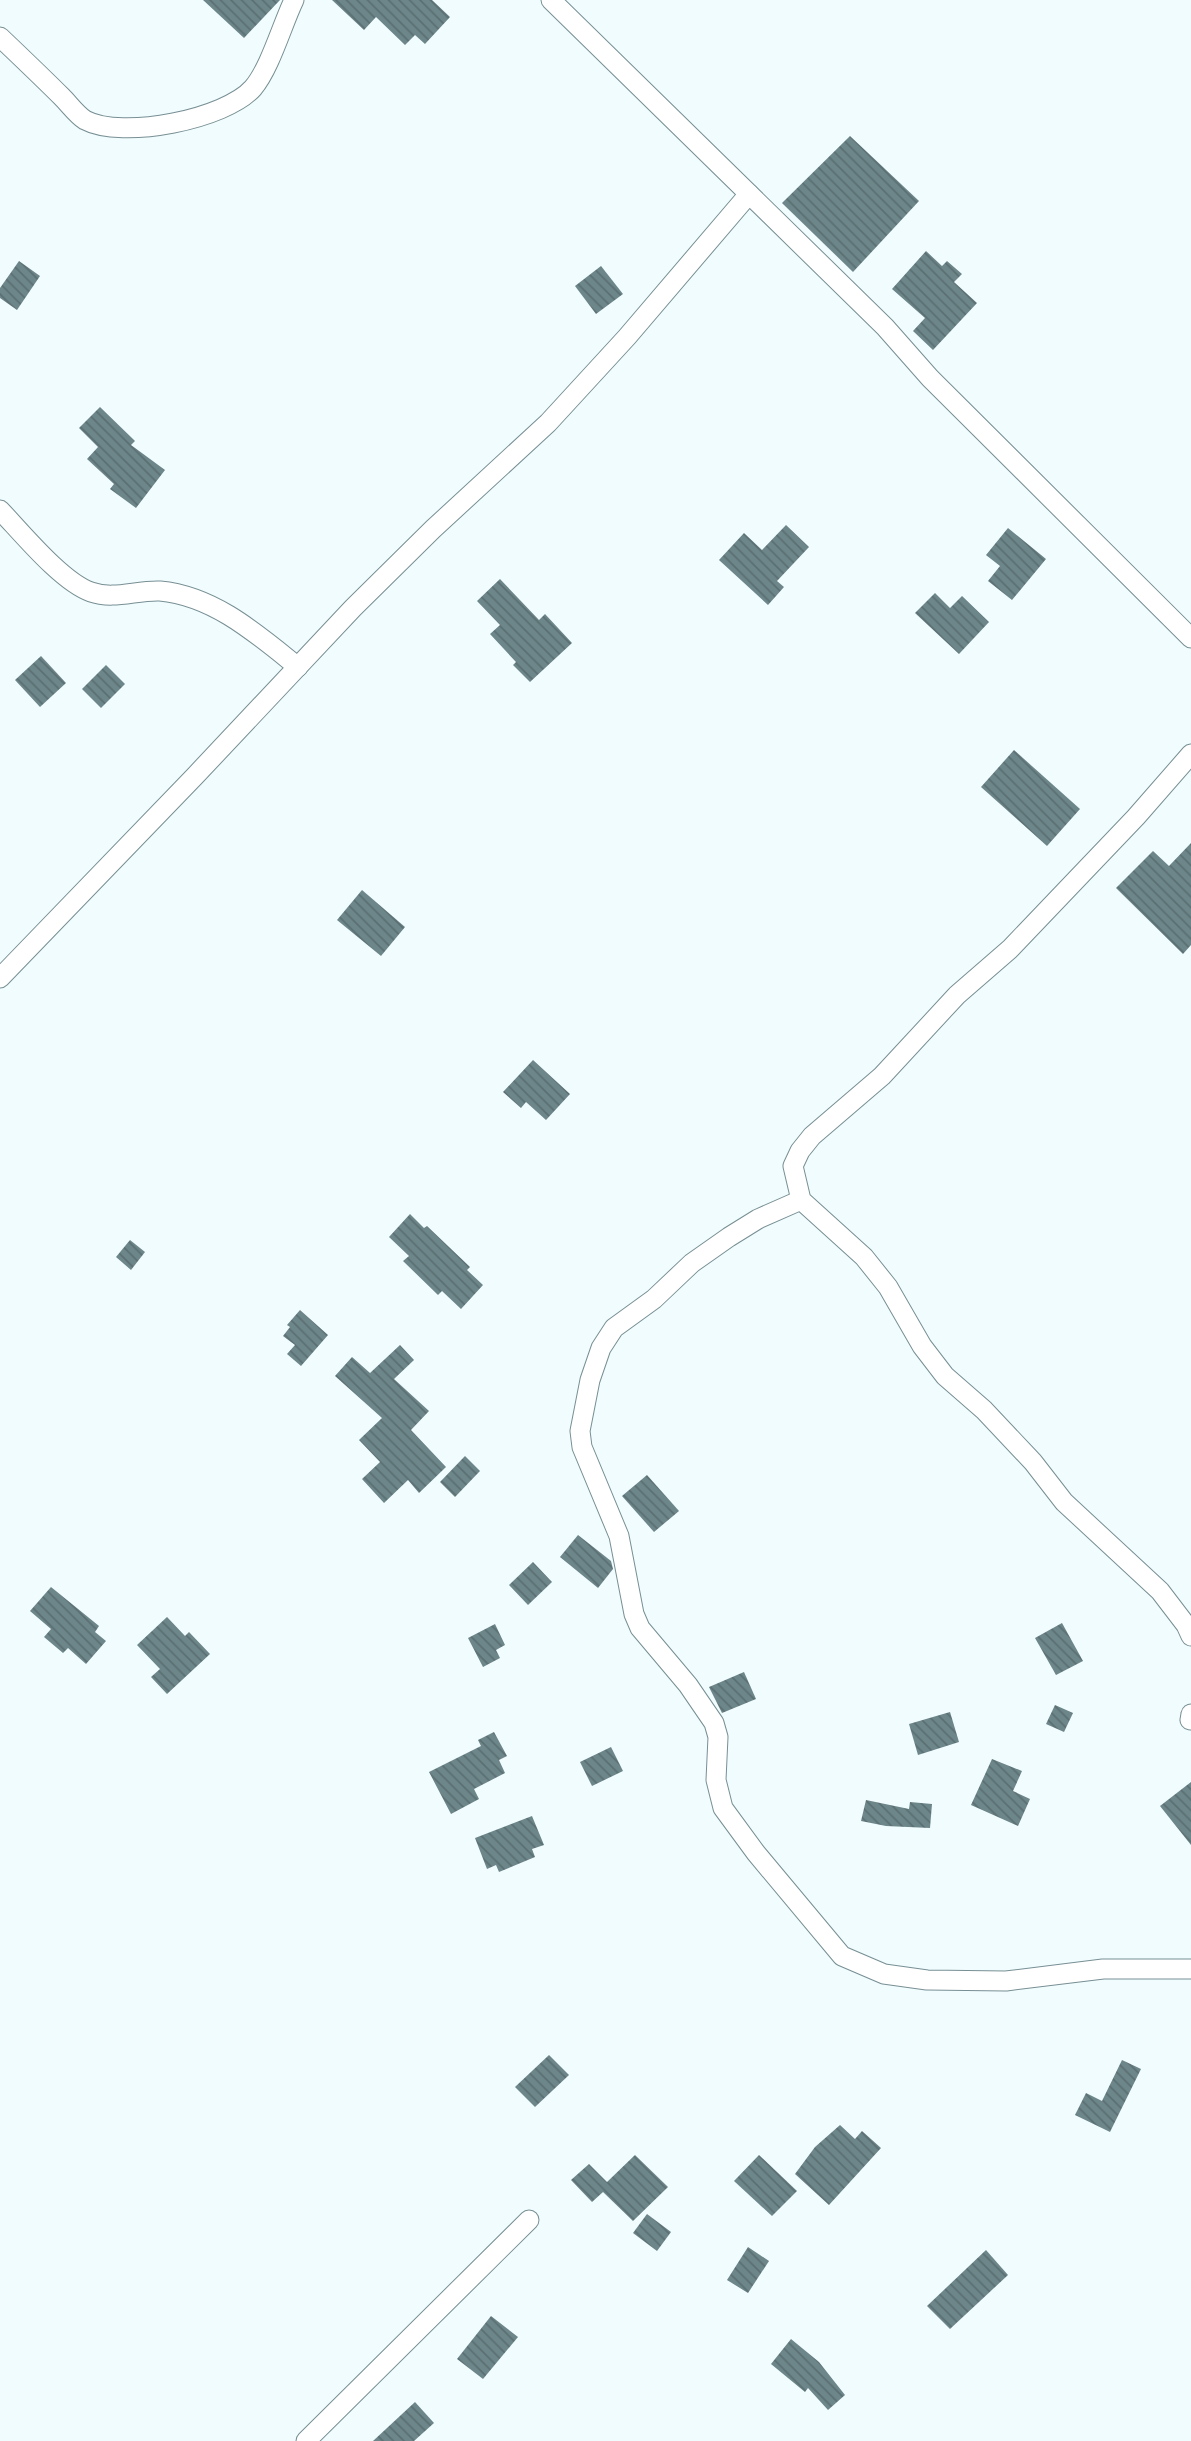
<svg xmlns="http://www.w3.org/2000/svg" width="1191" height="2441" viewBox="0 0 1191 2441" font-family="'Fira Sans Condensed',sans-serif">
	<defs>
		<pattern id="building-back-hatch" width="6" height="6" patternUnits="userSpaceOnUse" patternTransform="scale(1.75)"><rect width="6" height="6" fill="#6d868a"/><path d="M-1 5l2 2M0 0l6 6M5-1l2 2" fill="none" stroke="#5a6f72"/></pattern>
	</defs>
	<rect width="100%" height="100%" fill="#f1fcfe"/>
	<g fill="url(#building-back-hatch)">
		<polygon points="203,0 280,0 244,38"/>
		<polygon points="332,0 432,0 450,17 425,44 415,35 405,45 376,17 364,30"/>
		<polygon points="850,136 919,201 853,272 782,203"/>
		<polygon points="926,251 942,266 947,261 962,274 954,282 977,303 933,350 913,331 925,318 892,289"/>
		<polygon points="19,261 40,276 17,310 0,298 0,288"/>
		<polygon points="601,266 623,294 596,314 575,286"/>
		<polygon points="100,407 135,441 131,445 165,470 136,508 110,489 114,484 87,459 98,447 79,428"/>
		<polygon points="786,525 809,547 777,581 784,587 768,605 719,560 744,533 762,550"/>
		<polygon points="1008,528 1046,559 1012,600 988,581 1000,566 986,555"/>
		<polygon points="500,579 539,620 545,614 572,643 530,682 513,665 516,662 490,634 500,625 477,601"/>
		<polygon points="935,593 950,608 962,596 989,622 959,654 915,613"/>
		<polygon points="41,656 66,683 40,707 15,680"/>
		<polygon points="106,665 125,684 101,708 82,689"/>
		<polygon points="1014,750 1080,809 1047,846 981,787"/>
		<polygon points="1191,843 1191,945 1183,954 1116,888 1153,851 1169,866"/>
		<polygon points="362,890 405,927 381,956 337,920"/>
		<polygon points="533,1060 570,1094 546,1120 526,1102 521,1108 503,1092"/>
		<polygon points="410,1214 424,1228 427,1226 470,1267 467,1270 483,1285 461,1309 442,1291 438,1295 403,1261 409,1256 389,1237"/>
		<polygon points="130,1240 145,1252 131,1270 116,1257"/>
		<polygon points="300,1310 328,1335 301,1366 287,1354 295,1345 283,1336 290,1327 287,1325"/>
		<polygon points="400,1345 414,1360 394,1379 429,1411 411,1430 446,1467 419,1493 408,1480 384,1503 362,1479 380,1462 359,1440 382,1418 335,1376 352,1357 370,1373"/>
		<polygon points="465,1456 480,1471 455,1497 440,1482"/>
		<polygon points="647,1475 679,1511 654,1532 622,1496"/>
		<polygon points="578,1535 611,1561 613,1569 598,1588 560,1557"/>
		<polygon points="533,1562 552,1582 528,1605 509,1585"/>
		<polygon points="51,1587 99,1626 95,1632 106,1641 86,1664 68,1648 63,1653 44,1637 51,1629 30,1611"/>
		<polygon points="167,1617 185,1636 189,1632 210,1654 167,1694 151,1677 160,1669 137,1645"/>
		<polygon points="1062,1623 1083,1661 1056,1675 1035,1638"/>
		<polygon points="495,1624 505,1645 496,1650 500,1658 483,1667 468,1638"/>
		<polygon points="744,1672 756,1699 722,1713 709,1687"/>
		<polygon points="1055,1705 1073,1713 1064,1732 1046,1724"/>
		<polygon points="950,1712 959,1742 918,1755 909,1724"/>
		<polygon points="494,1732 507,1756 499,1760 505,1773 474,1789 479,1799 451,1814 429,1772 481,1746 478,1740"/>
		<polygon points="611,1747 623,1771 592,1786 580,1762"/>
		<polygon points="992,1759 1022,1771 1013,1791 1030,1799 1018,1826 971,1805"/>
		<polygon points="1191,1782 1191,1845 1160,1806"/>
		<polygon points="866,1800 909,1809 910,1802 932,1804 930,1828 886,1826 861,1821"/>
		<polygon points="532,1816 544,1845 532,1849 535,1857 499,1872 496,1865 487,1869 475,1838"/>
		<polygon points="549,2055 569,2075 535,2107 515,2087"/>
		<polygon points="1122,2060 1141,2069 1110,2132 1075,2115 1086,2093 1102,2101"/>
		<polygon points="840,2125 855,2139 862,2131 881,2148 829,2205 795,2174 815,2147"/>
		<polygon points="635,2155 668,2187 633,2221 603,2192 592,2202 571,2180 589,2164 607,2182"/>
		<polygon points="759,2155 797,2191 772,2216 734,2181"/>
		<polygon points="647,2214 671,2232 657,2251 633,2233"/>
		<polygon points="748,2247 769,2261 748,2293 727,2280"/>
		<polygon points="986,2250 1008,2275 950,2329 927,2306"/>
		<polygon points="491,2316 518,2337 483,2379 457,2359"/>
		<polygon points="791,2339 819,2362 845,2395 828,2410 808,2388 805,2392 771,2364"/>
		<polygon points="415,2402 434,2423 414,2441 373,2441"/>
	</g>
	<g fill="none" stroke-linecap="round" stroke-linejoin="round">
		<g stroke="#778f94" stroke-width="21">
			<g id="minor">
				<polyline points="551,0 885,327 930,378 1191,638"/>
				<path d="M0,37C21,57 42,77 62,97C69,104 77,115 85,120C122,140 226,119 253,88C270,68 282,25 294,0"/>
				<path d="M0,510C22,533 62,582 91,592C114,600 136,590 160,591C214,596 257,634 298,667"/>
				<polyline points="1191,754 1136,817 1010,949 957,995 882,1076 812,1136 800,1151 793,1166 801,1200 864,1257 888,1287 922,1346 945,1376 984,1410 1033,1462 1064,1502 1160,1591 1186,1625 1191,1636"/>
				<polyline points="0,978 195,776 353,608 433,529 548,423 627,337 749,194"/>
				<polyline points="801,1200 758,1219 729,1237 692,1263 654,1299 614,1328 601,1348 590,1380 580,1431 582,1447 619,1536 634,1614 640,1628 688,1685 714,1723 718,1737 716,1780 723,1808 756,1853 842,1956 884,1974 927,1980 1006,1981 1103,1969 1191,1969"/>
				<polyline points="1190,1720 1191,1714"/>
				<polyline points="306,2441 529,2220"/>
			</g>
		</g>
		<use href="#minor" stroke="#fff" stroke-width="19"/>
	</g>
</svg>
